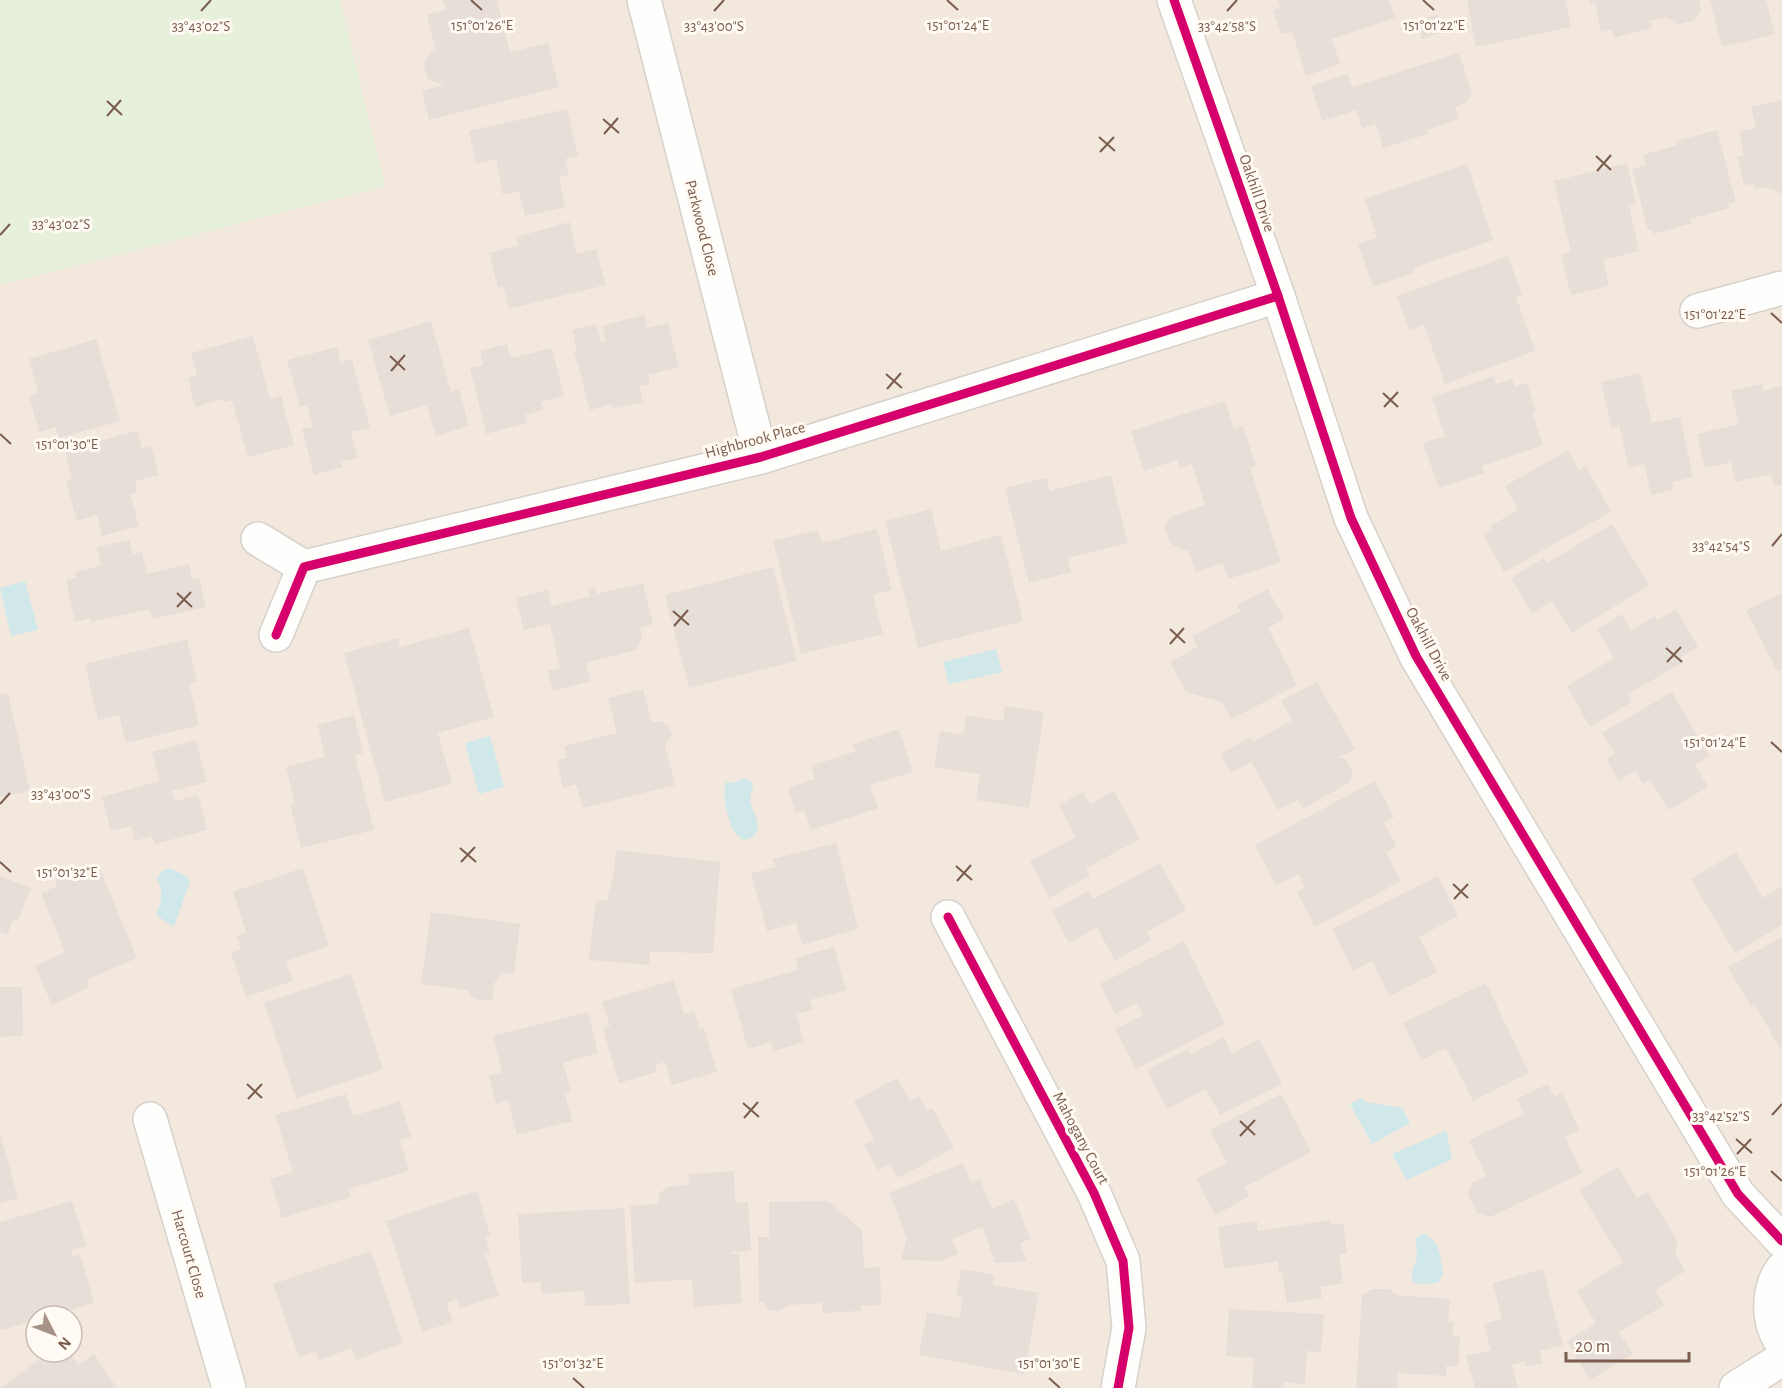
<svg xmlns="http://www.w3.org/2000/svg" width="1782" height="1388" viewBox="0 0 1782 1388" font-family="'Alegreya Sans',sans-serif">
	<rect width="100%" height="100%" fill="#f9f5f0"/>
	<path fill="#f2e8de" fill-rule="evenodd" d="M0,0H1782V1388H0ZM36,1316H72V1352H36Z"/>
	<polygon fill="#e7f0db" points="0,0 340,0 385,186 0,285"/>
	<g fill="#d0e8ea">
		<polygon points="25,581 38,630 11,636 0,588"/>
		<polygon points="996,649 1002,672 949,684 943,662"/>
		<polygon points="490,736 504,787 479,794 465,743"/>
		<path d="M742,779H748L753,784C753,789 751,793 750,798C750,809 760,819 757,830C756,834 753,838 748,839C731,846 720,792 726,782L732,783Z"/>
		<path d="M169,868L185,875L190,881L174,927L156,915C161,905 164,890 157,879L162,871Z"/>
		<polygon points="1362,1098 1365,1102 1402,1108 1410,1123 1372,1144 1350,1104"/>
		<polygon points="1446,1131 1452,1159 1407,1180 1392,1154"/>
		<polygon points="1426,1234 1437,1245 1440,1255 1443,1273 1440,1280 1437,1283 1417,1284 1412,1281 1412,1271 1417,1258 1416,1239 1420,1235"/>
	</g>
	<g fill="#e6ded7">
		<polygon points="443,0 497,0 510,52 548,43 559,87 429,120 422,91 444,85 428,80 423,64 431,53 436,51 427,15 446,10"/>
		<polygon points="1278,0 1389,0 1395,18 1332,39 1340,64 1306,76 1292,31 1281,34 1273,10 1281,7"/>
		<polygon points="1467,0 1565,0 1571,27 1476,47"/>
		<polygon points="1589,0 1699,0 1701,9 1695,20 1677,25 1667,17 1650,21 1652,28 1614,38 1612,30 1601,32 1595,2 1590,4"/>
		<polygon points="1710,0 1766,0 1775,34 1722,47"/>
		<polygon points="1438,14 1444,31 1422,39 1416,22"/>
		<polygon points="1459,53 1472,94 1466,103 1455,107 1459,119 1427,130 1428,134 1383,148 1376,124 1362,128 1356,110 1322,121 1311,86 1348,74 1352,87"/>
		<polygon points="1782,100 1782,194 1772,189 1759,187 1754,188 1753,184 1744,185 1737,157 1744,156 1739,132 1756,128 1751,107"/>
		<polygon points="567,109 578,156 565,159 569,175 559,176 565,207 525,216 519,191 503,195 496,159 476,164 469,131"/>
		<polygon points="1717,130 1736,202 1728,204 1730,208 1690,219 1692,223 1653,234 1652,229 1648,230 1632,169 1646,165 1643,155 1677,145 1676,141"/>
		<polygon points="1627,163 1636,204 1629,206 1639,251 1603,260 1609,286 1571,295 1561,254 1571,252 1554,181"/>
		<polygon points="1467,164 1493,240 1413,268 1414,273 1373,287 1358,244 1377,238 1365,199"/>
		<polygon points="570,222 576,254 596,249 606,285 509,309 503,286 498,288 489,253 518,245 516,237"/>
		<polygon points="1508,256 1522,295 1516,297 1535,351 1445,384 1424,325 1409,330 1397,296"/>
		<polygon points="644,315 647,328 668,323 679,367 648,375 650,384 639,386 643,402 613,409 612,404 590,410 574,351 577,350 572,330 596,324 601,342 606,341 602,326"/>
		<polygon points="431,321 451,392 459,389 469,426 436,436 427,405 390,416 368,340"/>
		<polygon points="253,336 270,399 281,396 294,445 248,457 232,400 224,402 224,399 195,407 188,378 197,375 191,353"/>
		<polygon points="96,339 120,421 59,438 56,427 39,432 29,396 38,393 29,359"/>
		<polygon points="507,344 511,358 552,348 564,396 541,402 543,410 525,415 527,423 486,434 470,368 483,365 480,351"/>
		<polygon points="337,347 341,362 352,359 370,428 351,432 358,458 341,462 343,467 314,475 302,429 313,427 307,405 300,407 287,360"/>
		<polygon points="1640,373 1652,423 1680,417 1693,477 1672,482 1674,489 1651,495 1644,464 1629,468 1619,424 1612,429 1601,382"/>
		<polygon points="1494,376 1496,384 1512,379 1515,387 1527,383 1536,412 1532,412 1543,445 1482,466 1484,473 1439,488 1423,443 1445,436 1432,397"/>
		<polygon points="1762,384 1763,391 1782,386 1782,485 1774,486 1771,474 1735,482 1731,462 1705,468 1697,434 1739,424 1731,391"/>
		<polygon points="1225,401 1234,429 1243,426 1256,466 1250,468 1281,562 1228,579 1223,563 1196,572 1188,550 1184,551 1170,543 1165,527 1170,517 1205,505 1192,464 1180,468 1177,460 1144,471 1131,431"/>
		<polygon points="137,431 142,449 151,446 159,475 135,481 137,492 130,494 139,526 102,536 97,515 77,521 66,481 72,479 65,450"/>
		<polygon points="1568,450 1579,470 1586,466 1611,512 1504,572 1483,534 1492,529 1490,526 1518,510 1505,486"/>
		<polygon points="1111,475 1128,543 1068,558 1071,572 1029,583 1005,488 1046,478 1050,491"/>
		<polygon points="931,509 941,551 1001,535 1023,621 918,648 885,521"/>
		<polygon points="1612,524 1649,585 1572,633 1552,601 1532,613 1511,578 1544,558 1547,563"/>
		<polygon points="877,529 892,590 873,595 883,634 801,654 773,541 818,530 822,543"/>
		<polygon points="129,540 133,554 142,552 147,574 189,564 192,579 199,578 206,607 152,619 149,609 91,622 90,618 75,622 66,580 76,578 75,572 101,566 97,547"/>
		<polygon points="773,567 797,661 689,688 665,595"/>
		<polygon points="643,583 653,624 640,628 642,639 636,650 586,663 591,681 553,691 548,671 560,668 550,624 524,630 516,598 548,590 552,606 590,596 588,589 595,587 597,594"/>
		<polygon points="1268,589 1284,619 1268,628 1297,685 1231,719 1222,702 1186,692 1170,662 1197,647 1192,636 1240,611 1237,605"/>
		<polygon points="1782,593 1782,669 1777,671 1746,610"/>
		<polygon points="1676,609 1698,647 1681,657 1684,662 1628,694 1632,702 1590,727 1567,686 1614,658 1597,629 1622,614 1631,631 1655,616 1657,621"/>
		<polygon points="469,628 494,717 438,733 452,784 385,802 344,653 398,638 400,647"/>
		<polygon points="187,639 197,682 189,684 199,725 126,743 119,715 98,720 85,664"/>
		<polygon points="1317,682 1355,749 1339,757 1346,760 1353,772 1350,782 1303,809 1298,800 1278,810 1251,762 1231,773 1220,754 1250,737 1253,742 1292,720 1281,701"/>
		<polygon points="643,689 652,723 661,721 669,726 672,735 665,746 675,785 583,808 576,784 563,788 557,761 567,758 564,746 617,733 608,698"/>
		<polygon points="1672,692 1709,756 1695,765 1708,787 1669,810 1650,779 1643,784 1635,771 1619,781 1606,759 1615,754 1602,733"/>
		<polygon points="8,693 30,791 0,797 0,695"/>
		<polygon points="1005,706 1044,712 1029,808 976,800 980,774 934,767 940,731 963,735 966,715 1003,721"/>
		<polygon points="354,715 363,753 355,755 374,830 301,848 290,805 295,803 286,767 325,757 318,725"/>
		<polygon points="899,729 913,772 870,785 878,808 811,830 804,810 796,813 788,788 815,779 811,766 856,751 853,744"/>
		<polygon points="196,740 207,782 172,791 175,801 198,795 207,830 155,844 152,836 135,841 131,826 111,831 102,797 160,781 152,752"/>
		<polygon points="1375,781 1394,817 1384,823 1397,846 1386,853 1401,881 1315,927 1297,892 1305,887 1299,874 1276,885 1255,845"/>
		<polygon points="1114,791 1140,839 1086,868 1090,876 1049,898 1030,861 1076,837 1059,805 1083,792 1090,804"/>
		<polygon points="836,843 858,929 802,945 796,923 767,931 751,873 776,867 773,859"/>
		<polygon points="616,850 720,862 713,953 650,952 649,965 589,960 596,901 607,900 614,873"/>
		<polygon points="1736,852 1763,898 1782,886 1782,925 1735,953 1691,879"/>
		<polygon points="1160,863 1186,910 1147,932 1152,940 1115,961 1097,927 1069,943 1052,911 1088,891 1093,899"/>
		<polygon points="71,865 81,868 85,874 99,867 137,958 88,979 89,987 52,1005 35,966 65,952 41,893 57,886 56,881 59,870"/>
		<polygon points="303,868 329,946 286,961 293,981 246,997 231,953 241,950 237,936 246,932 233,892"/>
		<polygon points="0,876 31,888 18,920 13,919 7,935 0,932"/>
		<polygon points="1438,876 1458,916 1419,937 1437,972 1389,996 1372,961 1353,971 1332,929"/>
		<polygon points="431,912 520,924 514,974 503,973 494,983 492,1001 475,999 467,990 421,984"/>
		<polygon points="1782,937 1782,1048 1780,1049 1755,1004 1751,1007 1728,967"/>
		<polygon points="1184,941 1225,1024 1136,1069 1115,1029 1143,1015 1137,1003 1115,1014 1100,984"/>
		<polygon points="834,947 846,990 810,1000 813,1010 796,1014 804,1042 773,1051 771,1042 748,1049 731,989 798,970 795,958"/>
		<polygon points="351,974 383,1069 296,1098 264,1003"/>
		<polygon points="674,980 684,1014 694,1011 700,1029 704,1028 717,1072 672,1085 665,1062 655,1065 657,1072 619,1083 603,1028 610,1026 602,1002"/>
		<polygon points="1486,983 1529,1073 1473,1101 1446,1048 1421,1060 1403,1023"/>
		<polygon points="0,987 22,987 23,1036 0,1037"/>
		<polygon points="588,1012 598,1053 563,1063 571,1092 565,1094 572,1121 517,1135 508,1100 496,1104 489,1076 502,1072 493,1036"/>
		<polygon points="1224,1037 1232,1054 1259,1039 1282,1084 1220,1115 1206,1089 1167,1109 1147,1070 1188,1049 1191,1054"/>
		<polygon points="897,1078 910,1101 919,1096 927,1111 932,1108 954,1148 898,1178 890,1164 878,1170 864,1145 874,1140 854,1101"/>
		<polygon points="1548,1084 1554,1097 1562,1093 1579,1130 1565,1137 1582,1173 1490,1217 1477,1213 1468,1194 1472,1183 1486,1176 1469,1140 1524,1114 1517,1099"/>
		<polygon points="346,1094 353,1116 400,1101 411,1137 400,1140 409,1171 348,1189 351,1197 282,1218 270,1179 293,1172 275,1115"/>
		<polygon points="1281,1094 1311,1152 1245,1187 1249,1197 1215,1215 1196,1179 1227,1163 1210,1130"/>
		<polygon points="0,1132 18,1198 0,1203"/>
		<polygon points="963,1163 971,1182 980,1179 992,1209 1014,1199 1031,1239 1020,1243 1027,1261 995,1263 983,1227 952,1239 958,1254 940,1261 901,1260 907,1238 889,1193"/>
		<polygon points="1618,1167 1637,1198 1648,1192 1678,1242 1675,1254 1685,1271 1655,1290 1664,1305 1619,1332 1633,1354 1590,1380 1567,1341 1596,1323 1577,1291 1623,1262 1579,1190"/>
		<polygon points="734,1171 735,1203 748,1202 751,1251 732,1252 733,1254 739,1253 742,1303 694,1307 692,1279 635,1283 630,1206 659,1204 659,1194 667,1187 689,1185 688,1174"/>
		<polygon points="477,1191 490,1235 486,1238 490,1253 485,1255 499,1296 460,1308 457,1299 446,1303 453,1322 422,1332 386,1221"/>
		<polygon points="72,1201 86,1246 71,1250 73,1257 80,1254 94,1303 50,1316 36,1316 36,1320 2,1330 0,1324 0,1222"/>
		<polygon points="828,1201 862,1230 864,1268 880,1267 881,1305 861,1306 861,1311 822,1313 822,1303 788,1305 780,1311 769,1310 763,1302 759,1303 758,1237 769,1237 769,1202"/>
		<polygon points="624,1208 630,1304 585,1306 584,1291 542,1294 541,1282 522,1283 518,1214"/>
		<polygon points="1330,1220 1331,1225 1343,1223 1347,1253 1339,1255 1343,1283 1320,1287 1322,1298 1287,1303 1282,1272 1279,1273 1278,1261 1224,1269 1218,1227 1257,1221 1258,1231"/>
		<polygon points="371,1251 403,1343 356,1360 352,1348 319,1360 316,1351 299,1357 273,1284"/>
		<polygon points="961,1269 994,1275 993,1285 1039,1293 1024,1374 919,1355 927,1312 959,1318 963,1297 956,1296"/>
		<polygon points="1543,1269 1563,1345 1540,1351 1543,1363 1526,1367 1525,1361 1512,1365 1518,1388 1475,1388 1466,1356 1491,1350 1484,1324 1502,1319 1493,1283"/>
		<polygon points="1372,1289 1389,1289 1396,1295 1450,1299 1448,1322 1454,1322 1453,1336 1460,1337 1458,1366 1446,1366 1446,1376 1398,1373 1397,1388 1356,1388 1362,1295"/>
		<polygon points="1229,1309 1324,1314 1321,1352 1307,1351 1305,1384 1284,1382 1283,1388 1252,1388 1254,1358 1226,1356"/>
		<polygon points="50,1352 69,1352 78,1365 94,1354 117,1388 0,1388"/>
	</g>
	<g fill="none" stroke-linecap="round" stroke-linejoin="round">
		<g stroke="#d7d1cb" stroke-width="36">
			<g id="minor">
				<polyline points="644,0 761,457"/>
				<polyline points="1174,0 1278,296 1351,518 1416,656 1738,1194 1782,1241"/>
				<polyline points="1697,311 1782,288"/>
				<polyline points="258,539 304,567"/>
				<polyline points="276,635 304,567 761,457 1278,296"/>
				<polyline points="948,917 1094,1193 1123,1261 1129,1328 1118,1388"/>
				<polyline points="150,1119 229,1388"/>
				<path d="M1782,1269C1767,1290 1767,1322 1782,1343"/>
				<polyline points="1736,1388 1782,1359"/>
			</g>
		</g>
		<use href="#minor" stroke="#fefefd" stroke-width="33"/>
		<g stroke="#fffaf3" stroke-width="13">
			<g id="cycleway">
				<polyline points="1174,0 1278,296 1351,518 1416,656 1738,1194 1782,1241"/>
				<polyline points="276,635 304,567 761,457 1278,296"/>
				<polyline points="948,917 1094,1193 1123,1261 1129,1328 1118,1388"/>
			</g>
		</g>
		<use href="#cycleway" stroke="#d6006c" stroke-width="9"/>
	</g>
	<path fill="none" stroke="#7a5c4d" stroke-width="2" d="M471,0L482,10M947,0L958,10M1423,0L1434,10M201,11L211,0M714,11L724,0M1227,11L1237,0M107,101L122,115M107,116L121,100M603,119L619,133M604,134L618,118M1099,137L1115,151M1100,152L1114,137M1596,156L1611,170M1597,171L1611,155M0,235L10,224M1771,313L1782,323M390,356L405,370M391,371L405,355M886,374L902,388M887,389L901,373M1383,393L1398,407M1384,407L1398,392M0,434L11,444M1772,546L1782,534M177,593L192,607M177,607L191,592M673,611L689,625M674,626L688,610M1170,629L1185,643M1170,644L1184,628M1666,648L1682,662M1667,662L1681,647M1771,742L1782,752M0,804L10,793M460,848L476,862M0,862L11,872M461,862L475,847M956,866L972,880M957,881L971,865M1453,884L1468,898M1454,899L1468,884M247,1084L262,1098M248,1099L262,1084M743,1103L759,1117M1772,1115L1782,1104M744,1118L758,1102M1240,1121L1255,1135M1240,1136L1255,1120M1736,1139L1752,1153M1737,1154L1751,1139M1771,1171L1782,1181M573,1378L584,1388M1049,1378L1060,1388"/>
	<g text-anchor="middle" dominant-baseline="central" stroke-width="6" stroke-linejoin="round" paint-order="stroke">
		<g font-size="16" fill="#7a5c4d" stroke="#fffaf3">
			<text transform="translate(1257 193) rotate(71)">Oakhill Drive</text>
			<text transform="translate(702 228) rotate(76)">Parkwood Close</text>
			<text transform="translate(755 440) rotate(-15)">Highbrook Place</text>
			<text transform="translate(1429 644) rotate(62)">Oakhill Drive</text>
			<text transform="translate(1081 1138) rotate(62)">Mahogany Court</text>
			<text transform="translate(189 1254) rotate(74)">Harcourt Close</text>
		</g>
	</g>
	<g font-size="15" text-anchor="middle" fill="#7a5c4d" stroke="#fffaf3" stroke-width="6" stroke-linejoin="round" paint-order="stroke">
		<text x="482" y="30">151°01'26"E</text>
		<text x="958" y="30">151°01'24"E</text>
		<text x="1434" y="30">151°01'22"E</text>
		<text x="201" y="31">33°43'02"S</text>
		<text x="714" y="31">33°43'00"S</text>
		<text x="1227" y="31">33°42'58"S</text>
		<text x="61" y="229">33°43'02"S</text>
		<text x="1715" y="319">151°01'22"E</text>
		<text x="67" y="449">151°01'30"E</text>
		<text x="1721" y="551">33°42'54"S</text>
		<text x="1715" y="747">151°01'24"E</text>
		<text x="61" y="799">33°43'00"S</text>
		<text x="67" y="877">151°01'32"E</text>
		<text x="1721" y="1121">33°42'52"S</text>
		<text x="1715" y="1176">151°01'26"E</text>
		<text x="573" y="1368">151°01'32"E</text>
		<text x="1049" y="1368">151°01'30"E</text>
	</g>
	<g transform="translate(54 1334) rotate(132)"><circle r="28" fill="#fffaf3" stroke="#cabbb1" stroke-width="1.5"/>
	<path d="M0-4.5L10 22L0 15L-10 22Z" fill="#a69286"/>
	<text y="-9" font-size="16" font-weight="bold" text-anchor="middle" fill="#7a5c4d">N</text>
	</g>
	<path d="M1566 1352v9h123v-9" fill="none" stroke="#7a5c4d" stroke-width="3"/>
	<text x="1575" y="1352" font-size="18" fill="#7a5c4d" stroke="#fffaf3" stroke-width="4.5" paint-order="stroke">20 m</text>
</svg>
